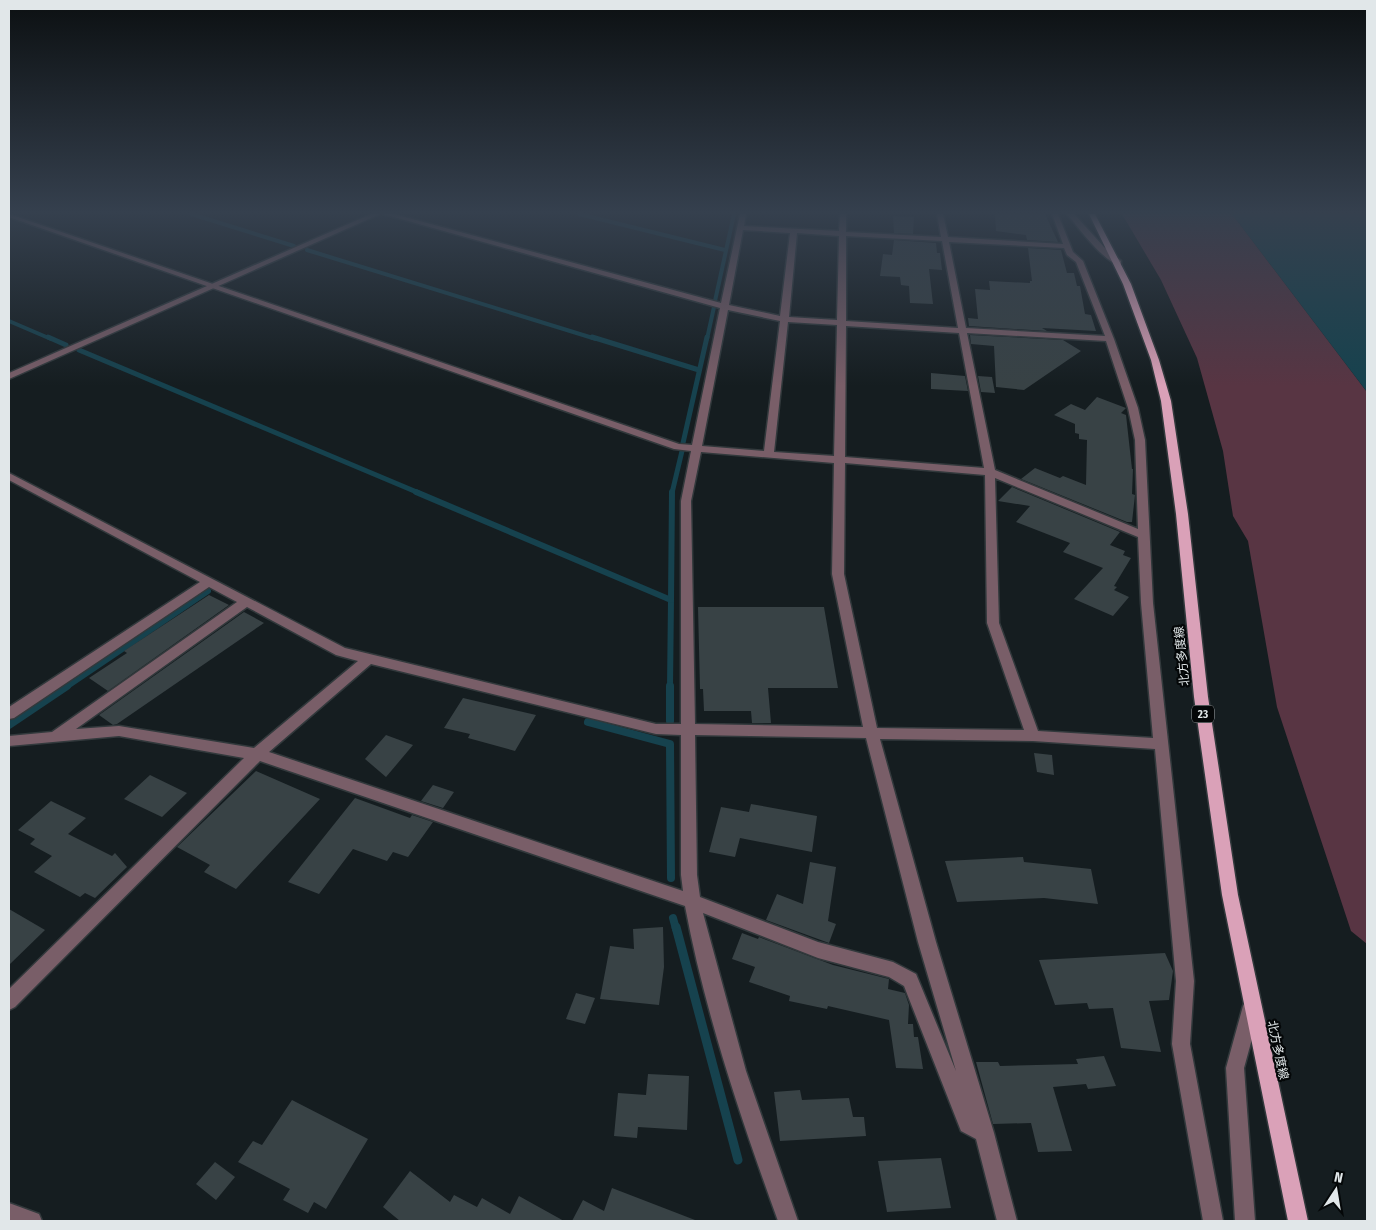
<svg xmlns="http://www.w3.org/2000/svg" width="1376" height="1230" viewBox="0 0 1376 1230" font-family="'Fira Sans Condensed','Noto Sans JP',sans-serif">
	<rect width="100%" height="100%" fill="#151d20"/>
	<polygon fill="#583543" points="1122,214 1232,214 1367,392 1367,944 1351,931 1277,707 1248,541 1233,516 1223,451 1197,358 1161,280"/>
	<polygon fill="#16424e" points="1232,214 1367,214 1367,392"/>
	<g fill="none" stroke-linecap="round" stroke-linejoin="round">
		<g stroke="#16424e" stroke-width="4">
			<polyline points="191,214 294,246"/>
			<polyline points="579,214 725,250"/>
			<polyline points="307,250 596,339"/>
			<polyline points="715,301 734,214"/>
			<polyline points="9,321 51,339"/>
			<polyline points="707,339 714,307"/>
		</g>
		<g stroke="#16424e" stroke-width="5">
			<polyline points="48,337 66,345"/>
			<polyline points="592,337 699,370"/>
			<polyline points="79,350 419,493"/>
			<polyline points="683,443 707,337"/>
			<polyline points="672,493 682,451"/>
		</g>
		<g stroke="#16424e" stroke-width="6">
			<polyline points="416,492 671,600 670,687"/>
			<polyline points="671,600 672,492"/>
			<polyline points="66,687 208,591"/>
		</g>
		<g stroke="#16424e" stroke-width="8">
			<polyline points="670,721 670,686"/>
			<polyline points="588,722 670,744 671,878"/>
			<polyline points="9,725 67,686"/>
			<polyline points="673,918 676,929"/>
		</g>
		<polyline stroke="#16424e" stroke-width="9" points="676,927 738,1160"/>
	</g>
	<g fill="#384245">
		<polygon points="995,214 1045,214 1058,242 1027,240 1026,235 996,231"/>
		<polygon points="893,216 914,217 913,234 894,233"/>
		<polygon points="894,240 936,243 937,253 940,253 942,270 929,269 933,304 910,303 909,286 901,285 900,277 880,276 883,254 892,255"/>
		<polygon points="1028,248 1061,250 1067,273 1074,273 1077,286 1080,286 1085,314 1091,315 1096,331 1042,328 1047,331 969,326 968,318 978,319 975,289 990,290 989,281 1030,283 1030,281 1032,281"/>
		<polygon points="970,335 1063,340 1081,351 1024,390 996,387 994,346 971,344"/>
		<polygon points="931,373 965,376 968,391 931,389"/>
		<polygon points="978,376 992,377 995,393 981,392"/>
		<polygon points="1097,397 1126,408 1121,413 1126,415 1132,469 1133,469 1132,494 1135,495 1132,522 1127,522 1021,479 1035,468 1060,478 1063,476 1086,485 1087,440 1079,439 1079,434 1075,433 1075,424 1054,415 1071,404 1085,410"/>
		<polygon points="1012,487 1120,532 1110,545 1125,551 1123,555 1131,558 1114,586 1117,587 1114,590 1129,597 1113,616 1074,599 1103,568 1063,552 1070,543 1016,522 1030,506 998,501"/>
		<polygon points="209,595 229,605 108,691 89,678 127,653 124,651"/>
		<polygon points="698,607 824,607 838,688 768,688 771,723 752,723 751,711 704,711 703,689 700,689"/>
		<polygon points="244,612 264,623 117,724 113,725 99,715"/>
		<polygon points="463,698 536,715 515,751 468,738 470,734 444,728"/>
		<polygon points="386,735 413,745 386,777 365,759"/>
		<polygon points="1034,753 1052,755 1054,775 1037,772"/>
		<polygon points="256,771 320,799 236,889 204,872 210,865 177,847"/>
		<polygon points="150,775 187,793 162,817 124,799"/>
		<polygon points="433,785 454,792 443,808 421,801"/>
		<polygon points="355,798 410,818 412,815 433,822 408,857 393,852 387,861 353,849 319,894 288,882"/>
		<polygon points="51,801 86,818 68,834 112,856 115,853 127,867 95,898 85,893 80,897 34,872 52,856 30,844 35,839 18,830"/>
		<polygon points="751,804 817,816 812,852 740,838 735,857 709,852 721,807 749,812"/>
		<polygon points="1023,857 1024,862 1091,869 1098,904 1044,898 957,902 945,861"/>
		<polygon points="810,862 836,867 828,921 836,924 829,943 766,920 777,894 803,904"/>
		<polygon points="9,909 45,930 9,965"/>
		<polygon points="663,927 664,967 659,1005 600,999 610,946 634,949 633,929"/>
		<polygon points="742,933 758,939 759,937 833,965 889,979 888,989 905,993 909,1005 908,1024 913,1024 914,1037 918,1037 923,1069 896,1068 889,1020 828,1006 827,1009 789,1001 790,996 749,982 755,967 732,959"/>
		<polygon points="1165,953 1173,971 1169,1000 1149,1001 1161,1052 1121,1048 1113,1008 1089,1009 1087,1003 1055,1005 1039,960"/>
		<polygon points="576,993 595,998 585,1024 566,1019"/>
		<polygon points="1104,1056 1116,1086 1088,1089 1086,1084 1053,1087 1072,1151 1038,1152 1031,1123 993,1124 976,1062 998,1062 1000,1066 1078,1064 1076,1059"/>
		<polygon points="648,1074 689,1076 687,1130 638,1127 637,1138 614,1136 618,1093 646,1095"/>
		<polygon points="800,1090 802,1100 849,1098 853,1117 864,1117 866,1136 780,1141 774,1092"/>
		<polygon points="292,1100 368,1139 326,1209 314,1202 308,1213 283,1200 290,1189 238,1162 253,1141 262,1145"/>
		<polygon points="941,1158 951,1208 887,1212 878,1161"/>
		<polygon points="215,1162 235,1177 216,1200 196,1184"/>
		<polygon points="410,1171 450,1202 454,1195 477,1207 482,1198 510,1214 519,1196 564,1221 400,1221 383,1207"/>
		<polygon points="612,1188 695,1220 695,1221 572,1221 583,1200 604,1211"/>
	</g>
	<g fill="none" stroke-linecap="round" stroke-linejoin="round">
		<g stroke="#32393c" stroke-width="3">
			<g id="minor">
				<path d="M9,214L679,444L692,445L720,308L383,214H394L721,303L740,214H746L744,226L839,231L840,214H846V232L941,237L937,214H943L948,237L1063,244L1052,214H1058L1073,252L1083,261L1114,339L1138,408L1145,440L1153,603L1194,981L1190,1044L1223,1221H1203L1172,1044L1176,981L1155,749L1033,741L880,739L936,942L994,1133L1017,1221H997L976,1139L961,1131L904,986L889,977L818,958L703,913L746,1071L798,1221H778C741,1119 705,1013 685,906L260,761L15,1007L9,1010V989L244,758L119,736L9,746V736L52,732L237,602L209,587L14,718L9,719V707L200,582L9,480V473L345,648L656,724H681V501L691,451L674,449L9,217ZM743,230L790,233L780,316L729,305ZM797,233L839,236L837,320L789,317ZM846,236L942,241L958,328L846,321ZM949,242L1064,248L1067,255L1076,262L1105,336L966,328ZM728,310L780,321L764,451L702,446ZM788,322L837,325L834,456L774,452ZM846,326L959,333L984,468L845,457ZM967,333L1106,341L1128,408L1135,440L1138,529L995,470ZM701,452L834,463L832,574L863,727L695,724L691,501ZM845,463L985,475L987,623L1024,730L877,728L844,574ZM995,478L1138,537L1141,603L1153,738L1038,731L999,623ZM247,607L336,655L358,661L254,748L119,726L76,729ZM371,664L656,734L681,735V875L683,891L269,752ZM695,735L866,738L918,942L956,1071L916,974L893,962L818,942L700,897L697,875Z"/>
				<path d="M1067,214H1074L1104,247L1121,261V265C1107,266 1076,225 1067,214Z"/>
				<polygon points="1252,997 1258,1000 1261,1006 1244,1068 1255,1221 1235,1221 1226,1068 1243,1006 1246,1000"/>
				<polygon points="9,1203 39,1214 42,1221 9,1221"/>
			</g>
		</g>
		<g stroke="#32393c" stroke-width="3">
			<polygon id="tertiary" points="371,214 380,214 9,379 9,373"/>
		</g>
		<g stroke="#32393c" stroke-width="3">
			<polygon id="primary" points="1089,214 1095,214 1131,284 1159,360 1171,401 1188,514 1208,697 1238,895 1308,1221 1288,1221 1222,895 1194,697 1176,514 1161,401 1151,360 1123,284"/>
		</g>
		<use href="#minor" fill="#795e68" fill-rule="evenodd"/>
		<use href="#tertiary" fill="#795e68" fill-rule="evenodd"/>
		<use href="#primary" fill="#daa1b8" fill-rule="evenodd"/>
	</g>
	<linearGradient id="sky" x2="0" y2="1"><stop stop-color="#0c1012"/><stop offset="0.55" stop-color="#35404e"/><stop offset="1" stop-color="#35404e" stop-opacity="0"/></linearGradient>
	<rect width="1376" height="386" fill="url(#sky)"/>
	<g text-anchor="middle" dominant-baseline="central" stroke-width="4.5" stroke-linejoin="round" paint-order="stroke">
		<rect fill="#040708" stroke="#9fa4a6" stroke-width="1" x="1192" y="705.5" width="22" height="17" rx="4"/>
		<g font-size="11" font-weight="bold" fill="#e1e7e9">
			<text x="1203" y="714">23</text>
		</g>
		<g font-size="12" fill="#e1e7e9" stroke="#040708">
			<text transform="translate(1182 656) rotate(-96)">北方多度線</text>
			<text transform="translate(1278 1050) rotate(78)">北方多度線</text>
		</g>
	</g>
	<rect width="1376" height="1230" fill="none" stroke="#e1e7e9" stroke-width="20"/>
	<g transform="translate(1336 1190) rotate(12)" stroke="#040708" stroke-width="4" paint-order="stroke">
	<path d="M0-4L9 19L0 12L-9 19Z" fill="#e1e7e9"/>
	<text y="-8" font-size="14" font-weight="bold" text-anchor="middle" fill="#e1e7e9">N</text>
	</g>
</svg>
